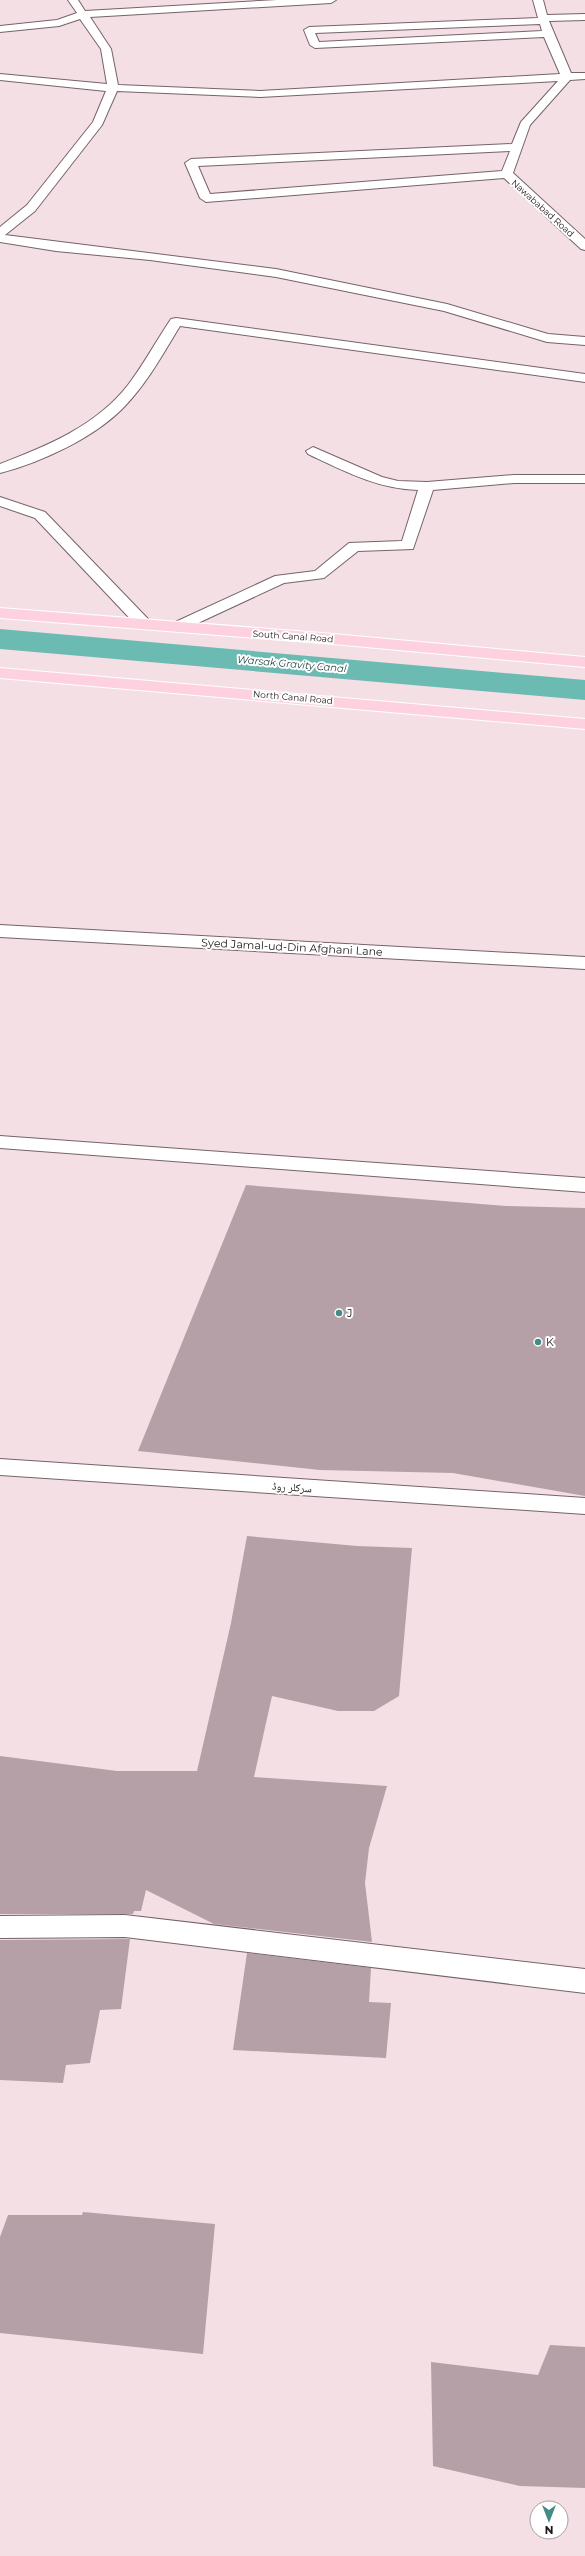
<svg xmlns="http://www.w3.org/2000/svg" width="585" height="2556" viewBox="0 0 585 2556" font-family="Montserrat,'Noto Naskh Arabic',sans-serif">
	<rect width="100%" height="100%" fill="#f4dfe5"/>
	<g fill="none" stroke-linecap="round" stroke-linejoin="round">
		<polygon fill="#6bbbb3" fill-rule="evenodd" points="0,629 585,680 585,700 0,649"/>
	</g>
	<g fill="#b4a0a6">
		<polygon points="246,1185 506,1206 585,1208 585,1496 453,1473 320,1470 138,1451"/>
		<polygon points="247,1536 357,1546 412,1548 399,1696 374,1711 338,1711 272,1696 254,1777 387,1786 369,1848 365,1883 372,1942 214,1924 146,1890 141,1911 134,1911 133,1914 0,1914 0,1756 117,1771 197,1771 231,1623"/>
		<polygon points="130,1939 121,2009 100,2010 90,2063 66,2065 63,2083 0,2080 0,1940"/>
		<polygon points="247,1953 371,1968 369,2002 391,2003 386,2058 233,2050"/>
		<polygon points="83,2212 215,2224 203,2354 0,2333 0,2237 8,2215 82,2215"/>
		<polygon points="550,2345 585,2347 585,2488 520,2486 433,2466 431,2362 538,2375"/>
	</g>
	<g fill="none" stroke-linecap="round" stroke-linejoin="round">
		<g stroke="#766369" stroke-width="2">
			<g id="minor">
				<path d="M68,0H78L85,11L277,0H336L331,3L90,17L111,49L118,85L260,91L560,74L544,37L315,48L310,45L304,30L309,27L538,18L533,0H543L547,15L585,14V20L549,21L571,73H585V79L570,80L530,125L513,173L585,239V250L581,249L504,178L206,202L200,198L185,163L191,159L512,144L521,122L558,81L260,97L117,91L102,125L35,211L5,235L276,269L447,304L548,334L585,337V345L547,342L444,311L276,277L150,260L56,251L0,242V227L27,205L93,122L106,91L0,80V74L107,84L101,49L80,19L59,26L0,32V26L57,20L77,13ZM540,24L542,31L319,42L315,33ZM510,151L502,171L210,194L198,166Z"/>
				<path d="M176,318L585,374V382L180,326C163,354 147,383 125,406C96,437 40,463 0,473V464C47,446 96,426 128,385C144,364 156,341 171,319Z"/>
				<path d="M313,447L382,477L398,481L427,482L514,475H585V483H514L433,490L413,549L358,551L324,578L284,583L183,630H171L169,627L171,624L275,576L315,571L349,543L402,541L418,490C378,489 344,471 308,454L306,451Z"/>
				<polygon points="0,497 45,512 150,621 152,624 150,627 138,627 35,518 0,506"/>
				<polygon points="0,925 585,957 585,969 0,937"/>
				<polygon points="0,1136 585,1178 585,1192 0,1148"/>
				<polygon points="0,1459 585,1498 585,1514 0,1475"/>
				<polygon points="125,1915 585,1969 585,1993 125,1937 0,1938 0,1916"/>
			</g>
		</g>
		<g stroke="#fff" stroke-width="2">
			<g id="major">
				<polygon points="0,608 322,633 585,657 585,667 322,643 0,618"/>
				<polygon points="0,668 585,719 585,729 0,678"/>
			</g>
		</g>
		<use href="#minor" fill="#fff" fill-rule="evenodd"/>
		<use href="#major" fill="#fed1e0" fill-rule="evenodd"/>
	</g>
	<g fill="#448b85" stroke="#fff" stroke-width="1.5">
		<circle cx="339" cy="1313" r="4"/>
		<circle cx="538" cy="1342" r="4"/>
	</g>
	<g text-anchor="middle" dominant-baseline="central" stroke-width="4" stroke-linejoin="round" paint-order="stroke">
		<g font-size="9" fill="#1e1618" stroke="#fff">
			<text transform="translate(543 208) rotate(42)">Nawababad Road</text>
			<text transform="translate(293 636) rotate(4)">South Canal Road</text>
			<text transform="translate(293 697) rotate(5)">North Canal Road</text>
		</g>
		<g font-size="10" font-style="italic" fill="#173d3a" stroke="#fff">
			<text transform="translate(292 664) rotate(5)">Warsak Gravity Canal</text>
		</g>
		<g font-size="11" fill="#1e1618" stroke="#fff">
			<text transform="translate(292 947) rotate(3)">Syed Jamal-ud-Din Afghani Lane</text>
			<text transform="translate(292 1487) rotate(4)">سرکلر روڈ</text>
		</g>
		<g font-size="11" fill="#1e1618" stroke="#fff" text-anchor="start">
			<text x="347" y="1313">J</text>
			<text x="546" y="1342">K</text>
		</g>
	</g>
	<g transform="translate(549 2520) rotate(180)"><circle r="19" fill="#ffffff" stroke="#a5a2a3"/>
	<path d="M0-3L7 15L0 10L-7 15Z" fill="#448b85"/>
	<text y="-6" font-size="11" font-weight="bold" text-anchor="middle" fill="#1e1618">N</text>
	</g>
</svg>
